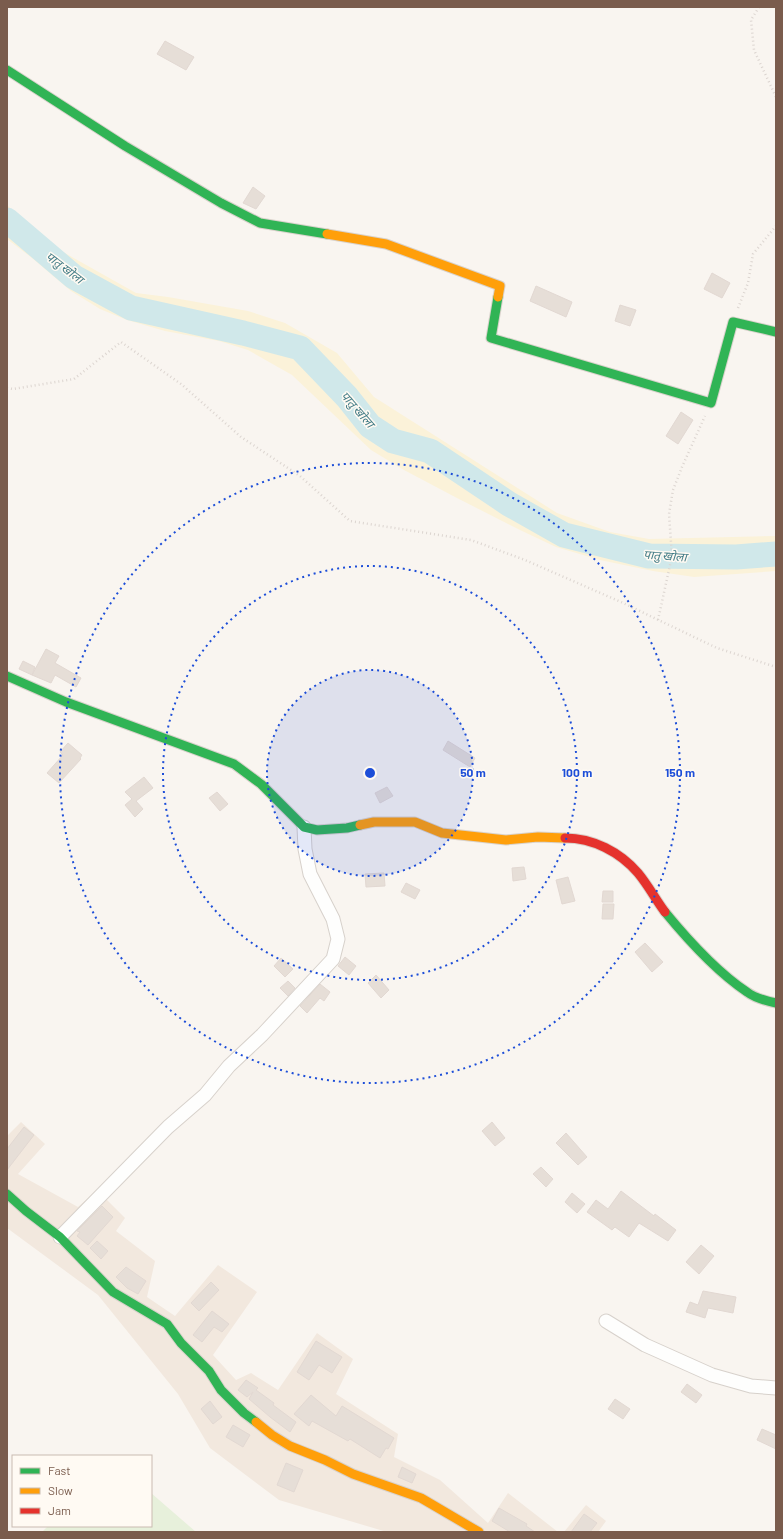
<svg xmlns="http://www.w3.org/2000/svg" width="783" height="1539" viewBox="0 0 783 1539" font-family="Barlow,'Noto Sans Devanagari',sans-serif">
	<rect width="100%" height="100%" fill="#f9f5f0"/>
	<g fill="#f2e8de">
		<polygon points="21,1122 45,1144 18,1174 78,1207 97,1190 125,1218 116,1231 155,1261 147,1297 175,1316 218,1265 257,1292 213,1355 236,1380 251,1373 278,1390 317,1333 353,1359 336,1394 398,1434 394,1457 440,1480 488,1523 508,1493 558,1532 387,1532 279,1500 210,1448 178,1394 98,1295 7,1228 7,1136"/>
		<polygon points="586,1505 606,1521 598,1532 564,1532"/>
	</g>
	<polygon fill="#e7f0db" points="151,1493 196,1532 42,1532 48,1526 151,1526"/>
	<polygon fill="#fbf2d9" points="7,205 47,243 136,293 168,297 248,311 285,323 337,353 374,397 557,513 610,532 649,539 776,536 776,571 694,577 653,571 600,560 556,547 520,530 455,497 404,470 371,450 292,375 248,350 219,341 165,331 127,320 100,309 71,291 32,258 7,239"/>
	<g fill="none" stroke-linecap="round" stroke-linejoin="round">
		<polyline stroke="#d0e8ea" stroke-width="25" points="7,220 74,277 131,308 243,333 300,348 347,397 370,426 393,441 430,451 509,504 564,535 649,556 736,557 776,554"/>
	</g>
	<g fill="#e6ded7" stroke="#e2d8d2">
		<polygon points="165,41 194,57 186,70 157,54"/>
		<polygon points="253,187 265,196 256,209 243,203"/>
		<polygon points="712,273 730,283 722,298 704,289"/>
		<polygon points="536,286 572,302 566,317 530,301"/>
		<polygon points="620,305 636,310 630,326 615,321"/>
		<polygon points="681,412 693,420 678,444 666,436"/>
		<polygon points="46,649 59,656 55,663 81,678 76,687 55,675 51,683 32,675"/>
		<polygon points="23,661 35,667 32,675 19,669"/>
		<polygon points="448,741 475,758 470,767 443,750"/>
		<polygon points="68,743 82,755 80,758 81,759 59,783 47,773 63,755 60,752"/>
		<polygon points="144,777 153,788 136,801 143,809 135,817 125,805 132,799 125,792"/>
		<polygon points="387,787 393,796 380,803 375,793"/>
		<polygon points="217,792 228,804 220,811 209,798"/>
		<polygon points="524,867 526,879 513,881 512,868"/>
		<polygon points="384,873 385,886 366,887 365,874"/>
		<polygon points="568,877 575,901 562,904 556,880"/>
		<polygon points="406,883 420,890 415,899 401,892"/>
		<polygon points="603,891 613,891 613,902 602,902"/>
		<polygon points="603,904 614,904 613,919 602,919"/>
		<polygon points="645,943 663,962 652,972 635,952"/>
		<polygon points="345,957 356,966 349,975 338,966"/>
		<polygon points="281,958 293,969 285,977 274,966"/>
		<polygon points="376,975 389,990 381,998 368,983"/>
		<polygon points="288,981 295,988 288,996 280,988"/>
		<polygon points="320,984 330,992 324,1001 320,998 307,1013 300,1006"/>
		<polygon points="492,1122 505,1138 495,1146 482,1131"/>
		<polygon points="24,1127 34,1135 7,1170 7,1149"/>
		<polygon points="566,1133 587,1157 578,1165 556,1143"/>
		<polygon points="541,1167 553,1179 546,1187 533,1174"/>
		<polygon points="621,1191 654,1216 655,1214 676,1230 668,1241 639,1223 629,1237 615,1227 612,1230 587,1212 596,1200 608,1209"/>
		<polygon points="572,1193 585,1204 577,1213 565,1202"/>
		<polygon points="102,1206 113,1217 88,1245 77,1236 80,1232 77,1231"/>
		<polygon points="97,1241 108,1251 101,1259 90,1248"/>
		<polygon points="701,1245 714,1256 699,1274 686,1262"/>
		<polygon points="126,1267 146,1281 138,1294 127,1288 116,1277"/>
		<polygon points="211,1282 219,1290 199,1311 191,1303"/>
		<polygon points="703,1291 736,1297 733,1313 708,1308 705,1318 686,1312 690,1302 698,1305"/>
		<polygon points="212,1311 229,1324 222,1332 214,1327 202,1342 193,1335"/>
		<polygon points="316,1341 342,1357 332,1373 319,1365 309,1380 297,1372"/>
		<polygon points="246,1380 258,1388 256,1390 274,1403 273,1405 296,1422 290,1432 270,1417 249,1399 253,1392 247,1397 238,1390"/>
		<polygon points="687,1384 702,1395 696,1403 681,1392"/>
		<polygon points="311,1395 336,1416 342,1406 394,1438 388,1449 386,1448 380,1458 350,1439 348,1441 312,1421 309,1426 294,1414"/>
		<polygon points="615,1399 630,1409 623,1419 608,1409"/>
		<polygon points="210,1401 222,1417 213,1424 201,1409"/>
		<polygon points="233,1425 250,1435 243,1447 226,1437"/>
		<polygon points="762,1429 776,1435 776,1449 757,1440"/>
		<polygon points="286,1463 303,1470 294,1492 277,1485"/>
		<polygon points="402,1467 416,1474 412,1483 398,1477"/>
		<polygon points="499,1508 527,1524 526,1526 535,1532 510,1532 492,1521"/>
		<polygon points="584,1514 597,1523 590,1532 571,1532"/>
	</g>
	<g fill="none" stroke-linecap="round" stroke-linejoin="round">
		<g stroke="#d7d1cb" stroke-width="15">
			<g id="street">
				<polyline points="60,1237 168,1127 205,1095 229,1066 262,1035 333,959 338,939 333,919 310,874 305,849 304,827"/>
				<polyline points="606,1321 645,1345 712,1375 751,1386 776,1388"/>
			</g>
		</g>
		<g stroke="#d9d2cb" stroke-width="11">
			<g id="fast">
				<polyline points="7,70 125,146 221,203 260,223 327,234"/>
				<polyline points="498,297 491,338 711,403 733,322 776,332"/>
				<polyline points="7,676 66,702 234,764 261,784 304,827 317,830 347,828 360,825"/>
				<path d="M665,912C688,940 717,972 747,992C755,998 766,1001 776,1003"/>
				<polyline points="7,1194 26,1211 60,1237 113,1292 167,1324 181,1343 209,1371 221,1390 244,1413 256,1422"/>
			</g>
		</g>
		<g stroke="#d9d2cb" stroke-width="11">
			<g id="slow">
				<polyline points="327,234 386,244 500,286 498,297"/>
				<polyline points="360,825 374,822 415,822 442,833 506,840 538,837 565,838"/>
				<polyline points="256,1422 272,1435 290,1446 325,1460 353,1474 421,1498 479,1532"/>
			</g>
		</g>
		<g stroke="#d9d2cb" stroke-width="11">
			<path id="jam" d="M565,838C593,838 620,852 638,873C648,885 656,900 665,912"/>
		</g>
		<g stroke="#dcd5d0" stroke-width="2.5" stroke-dasharray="1 3" stroke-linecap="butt">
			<polyline points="759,7 751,20 754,50 776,97"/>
			<polyline points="738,308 748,283 753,254 776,226"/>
			<polyline points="7,388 13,389 74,379 121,342 181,384 241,437 300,476 350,521 471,540 525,560 621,602 717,648 776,667"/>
			<polyline points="658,620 672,556 669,514 673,490 682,467 705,416"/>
		</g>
		<use href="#street" stroke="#fefefd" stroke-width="13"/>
		<use href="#fast" stroke="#30b455" stroke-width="9"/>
		<use href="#slow" stroke="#ff9f0a" stroke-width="9"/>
		<use href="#jam" stroke="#e5322d" stroke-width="9"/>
	</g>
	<circle cx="370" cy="773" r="103" fill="#1d4ed8" fill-opacity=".12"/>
	<g fill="none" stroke="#1d4ed8" stroke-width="2" stroke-dasharray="2 4">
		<circle cx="370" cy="773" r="103"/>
		<circle cx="370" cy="773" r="207"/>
		<circle cx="370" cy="773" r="310"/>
	</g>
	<g text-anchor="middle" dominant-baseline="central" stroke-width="3" stroke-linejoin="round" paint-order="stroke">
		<g font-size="12" font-style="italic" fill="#437c86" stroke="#fffaf3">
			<text transform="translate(65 267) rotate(37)">पातु खोला</text>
			<text transform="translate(358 409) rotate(49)">पातु खोला</text>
			<text transform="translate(665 555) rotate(4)">पातु खोला</text>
		</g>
	</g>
	<circle cx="370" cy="773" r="6" fill="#1d4ed8" stroke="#fffaf3" stroke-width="2"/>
	<g font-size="12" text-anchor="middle" font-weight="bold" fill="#1d4ed8" stroke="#fffaf3" stroke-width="3" stroke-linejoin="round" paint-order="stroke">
		<text x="473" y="777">50 m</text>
		<text x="577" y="777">100 m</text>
		<text x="680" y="777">150 m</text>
	</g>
	<rect width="783" height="1539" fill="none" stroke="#7a5c4d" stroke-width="16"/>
	<rect x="12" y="1455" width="140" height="72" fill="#fffaf3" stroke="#cabbb1"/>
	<rect x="20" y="1468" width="20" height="6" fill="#30b455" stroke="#cabbb1"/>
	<text x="48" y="1475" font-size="12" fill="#7a5c4d">Fast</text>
	<rect x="20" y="1488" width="20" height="6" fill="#ff9f0a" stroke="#cabbb1"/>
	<text x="48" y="1495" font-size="12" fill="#7a5c4d">Slow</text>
	<rect x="20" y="1508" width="20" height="6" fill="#e5322d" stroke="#cabbb1"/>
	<text x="48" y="1515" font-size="12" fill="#7a5c4d">Jam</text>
</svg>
